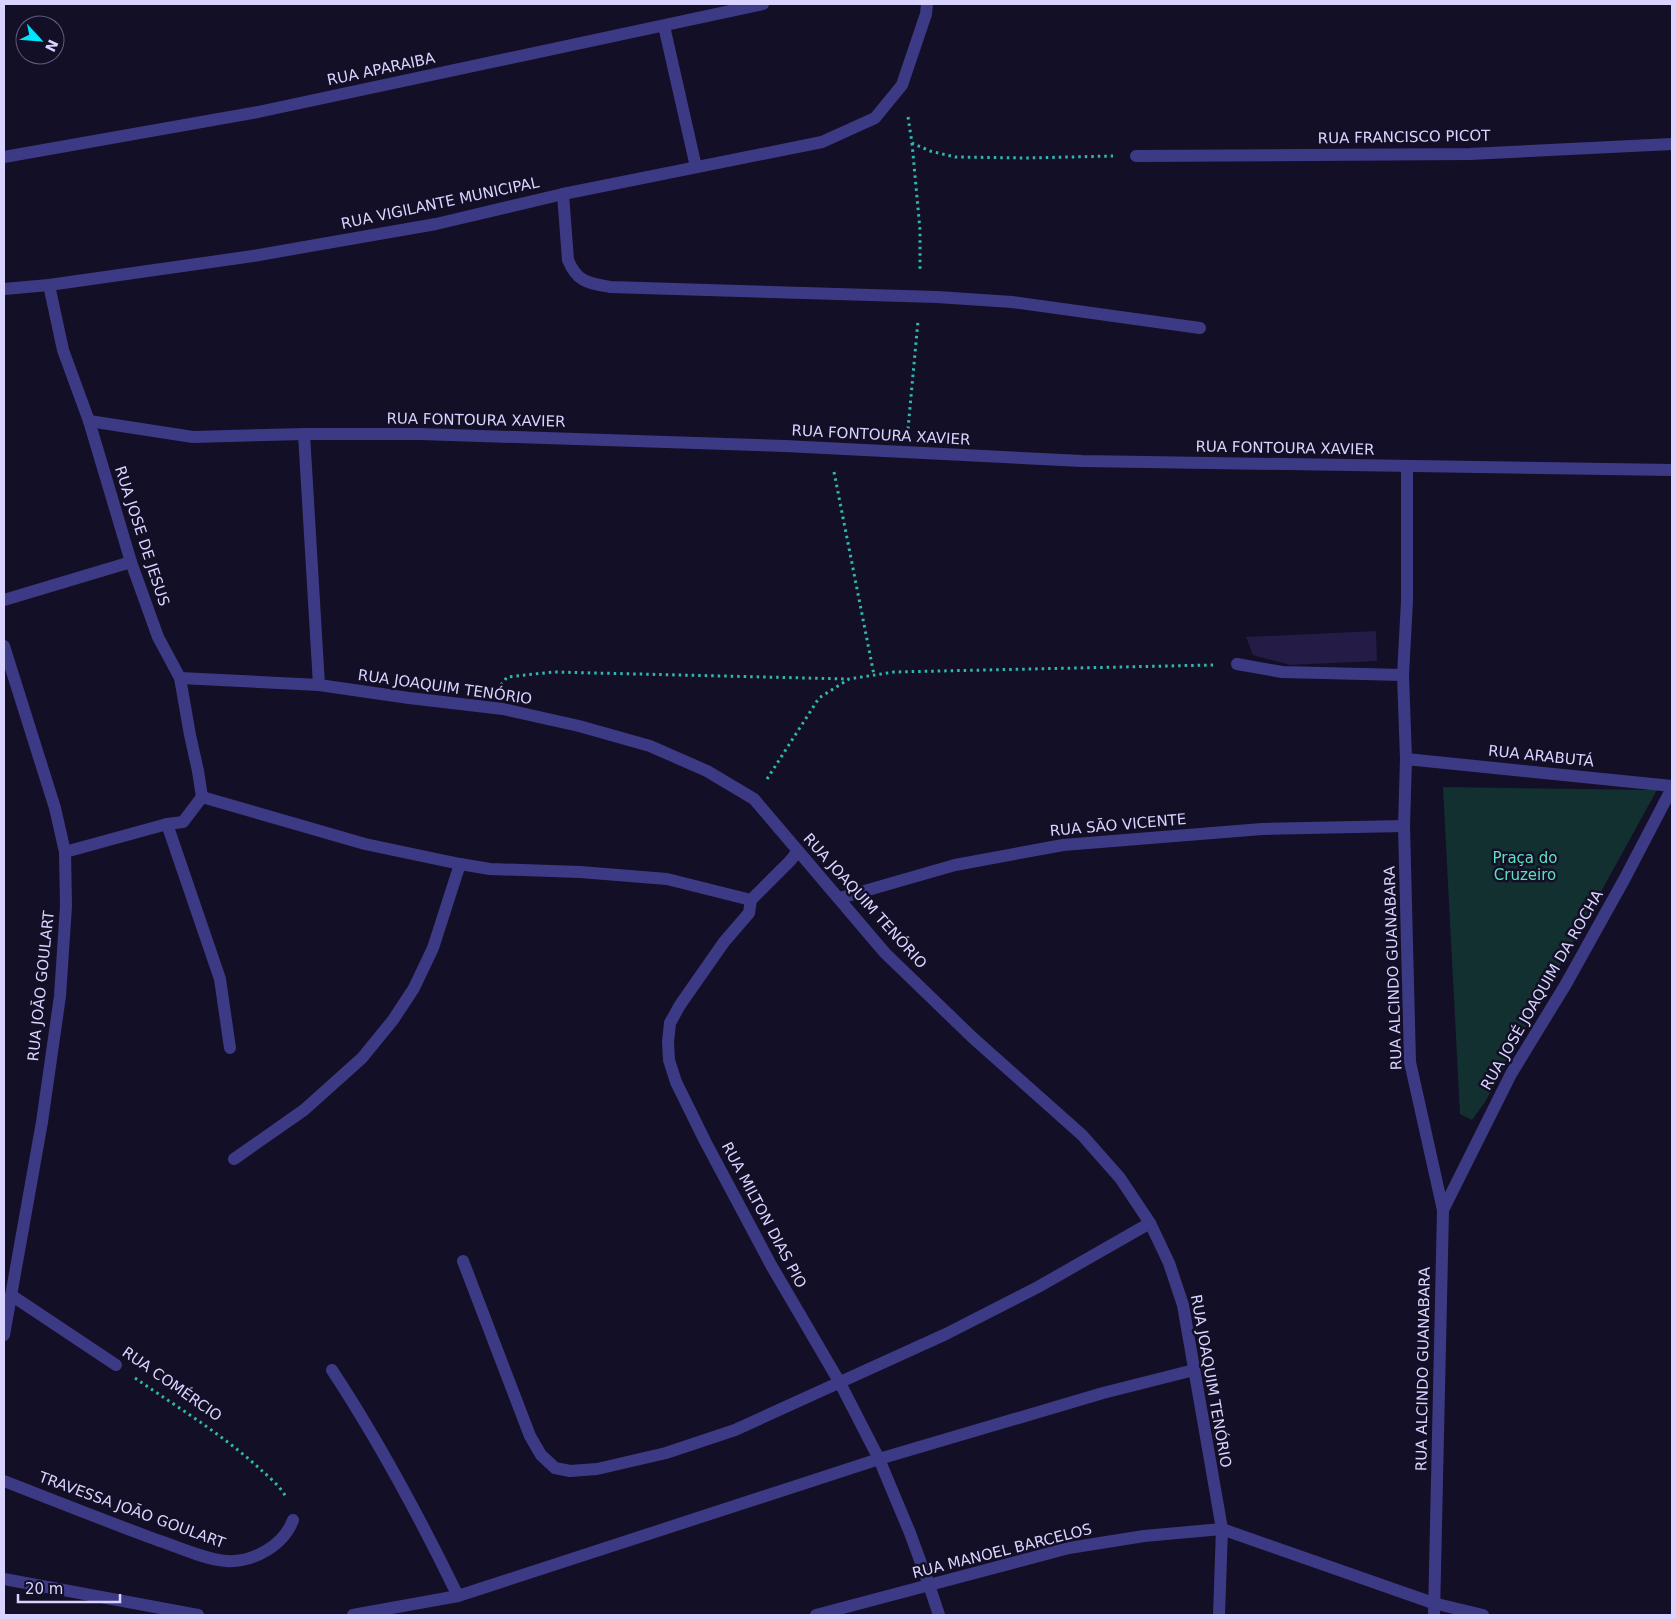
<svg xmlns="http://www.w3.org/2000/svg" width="1676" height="1619" viewBox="0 0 1676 1619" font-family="'DejaVu Sans',sans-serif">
	<rect width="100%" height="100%" fill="#130f26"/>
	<polygon fill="#12302f" points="1443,787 1657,790 1485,1102 1472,1120 1460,1114"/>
	<polygon fill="#241b47" points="1376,631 1377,661 1290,665 1253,655 1246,637"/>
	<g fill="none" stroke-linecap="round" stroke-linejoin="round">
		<g stroke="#2fb8b0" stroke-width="3" stroke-dasharray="2.5 4" stroke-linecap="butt">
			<polyline points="908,117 912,143 930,151 955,157 1027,158 1113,156"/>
			<polyline points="912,143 920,230 920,272"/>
			<polyline points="908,429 918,321"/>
			<polyline points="834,472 874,675"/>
			<polyline points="501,685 507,677 553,672 848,679"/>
			<polyline points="767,779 819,698 849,679 894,672 1213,665"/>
			<path d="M135,1378C177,1407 222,1434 260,1469C269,1477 280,1486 286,1497"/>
		</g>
		<g stroke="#3d3a85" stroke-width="12">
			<polyline points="664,26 696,167"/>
			<polyline points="1136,156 1470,154 1672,144"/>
			<polyline points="4,157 258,112 763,4"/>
			<path d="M563,194L568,260C577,282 588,283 610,287L937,297L1012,302L1200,328"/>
			<polyline points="49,285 63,350 89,421 131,562 158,637 180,678 190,735 198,771 202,797"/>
			<polyline points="4,289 49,285 253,256 436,224 563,194 822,142 875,118 902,85 926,14 927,4"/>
			<polyline points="89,421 193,437 304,434 421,434 785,446 1082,461 1672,470"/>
			<polyline points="304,434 319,685"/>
			<polyline points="1407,467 1407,601 1403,675 1406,759 1404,826 1410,1062 1443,1210 1434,1615"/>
			<polyline points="4,600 131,562"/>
			<polyline points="4,646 55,808 65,852 66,906 60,996 42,1122 4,1335"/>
			<polyline points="1237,664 1282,672 1403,675"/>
			<polyline points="180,678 319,685 409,698 503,709 579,726 650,746 707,771 754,799 885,953 973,1038 1082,1135 1120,1178 1150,1223 1169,1263 1183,1305 1222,1529 1219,1615"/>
			<polyline points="1406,759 1672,786"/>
			<polyline points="202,797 365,844 460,864 490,869 580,872 667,879 751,900"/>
			<polyline points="167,824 220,979 230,1048"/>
			<polyline points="798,851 790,861 751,900 749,913 724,942 680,1005 670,1023 668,1042 669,1060 676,1082 705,1141 771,1265 840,1383 879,1459 910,1533 929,1585 939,1615"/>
			<polyline points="65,852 167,824 183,822 202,797"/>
			<polyline points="840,898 955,865 1063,845 1262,829 1404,826"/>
			<polyline points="234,1159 304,1110 362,1058 393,1020 414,988 433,948 460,864"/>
			<polyline points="1443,1210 1511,1074 1566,984 1625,878 1672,788"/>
			<polyline points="463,1261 530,1436 541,1455 555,1468 570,1471 597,1469 666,1453 735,1430 946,1334 1038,1287 1150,1223"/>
			<polyline points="11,1295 116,1365"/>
			<path d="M332,1370C380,1443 420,1518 458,1596"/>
			<path d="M4,1481C55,1501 106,1521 157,1540C179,1547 203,1559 226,1561C253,1563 284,1545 293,1520"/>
			<polyline points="4,1579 198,1615"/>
			<polyline points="353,1615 458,1596 879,1459 1103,1393 1194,1370"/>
			<polyline points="816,1615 1069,1548 1144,1536 1222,1529 1433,1603 1483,1615"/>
		</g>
	</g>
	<g text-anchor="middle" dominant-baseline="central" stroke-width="5" stroke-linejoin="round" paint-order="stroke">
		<g font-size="15" fill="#d9d4ff" stroke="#130f26">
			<text transform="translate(381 69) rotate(-12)">RUA APARAIBA</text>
			<text transform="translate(1404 137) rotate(-1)">RUA FRANCISCO PICOT</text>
			<text transform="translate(440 203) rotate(-12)">RUA VIGILANTE MUNICIPAL</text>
			<text transform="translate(476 420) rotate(1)">RUA FONTOURA XAVIER</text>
			<text transform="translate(881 435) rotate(3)">RUA FONTOURA XAVIER</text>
			<text transform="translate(1285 448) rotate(1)">RUA FONTOURA XAVIER</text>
			<text transform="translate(142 536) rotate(72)">RUA JOSE DE JESUS</text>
			<text transform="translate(445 687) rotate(8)">RUA JOAQUIM TENÓRIO</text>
			<text transform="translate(1541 756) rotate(6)">RUA ARABUTÁ</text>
			<text transform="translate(1118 825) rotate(-5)">RUA SĀO VICENTE</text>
			<text transform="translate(865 901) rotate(48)">RUA JOAQUIM TENÓRIO</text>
			<text transform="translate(1393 968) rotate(-92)">RUA ALCINDO GUANABARA</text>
			<text transform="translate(41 986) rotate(-84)">RUA JOĀO GOULART</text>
			<text transform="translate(1542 990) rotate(-60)">RUA JOSÉ JOAQUIM DA ROCHA</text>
			<text transform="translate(764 1215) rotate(62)">RUA MILTON DIAS PIO</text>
			<text transform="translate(1423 1369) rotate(-89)">RUA ALCINDO GUANABARA</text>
			<text transform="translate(1211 1381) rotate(80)">RUA JOAQUIM TENÓRIO</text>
			<text transform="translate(172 1384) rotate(35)">RUA COMÉRCIO</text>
			<text transform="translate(132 1510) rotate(20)">TRAVESSA JOĀO GOULART</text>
			<text transform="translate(1002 1551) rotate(-14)">RUA MANOEL BARCELOS</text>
		</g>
		<g font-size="15" fill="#5fe0c0" stroke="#130f26">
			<text x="1525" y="858">Praça do<tspan x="1525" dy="17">Cruzeiro</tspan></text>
		</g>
	</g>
	<rect width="1676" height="1619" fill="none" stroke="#d9d4ff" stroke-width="10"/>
	<g transform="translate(40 40) rotate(116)"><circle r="24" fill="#130f26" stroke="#625e7d"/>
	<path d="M0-4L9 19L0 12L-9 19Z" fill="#00e5ff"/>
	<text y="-8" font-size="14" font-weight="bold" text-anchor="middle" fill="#d9d4ff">N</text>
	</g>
	<path d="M18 1594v8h102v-8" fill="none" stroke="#d9d4ff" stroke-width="2.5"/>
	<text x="25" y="1594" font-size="15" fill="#d9d4ff" stroke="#130f26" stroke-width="4" paint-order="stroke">20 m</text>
</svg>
